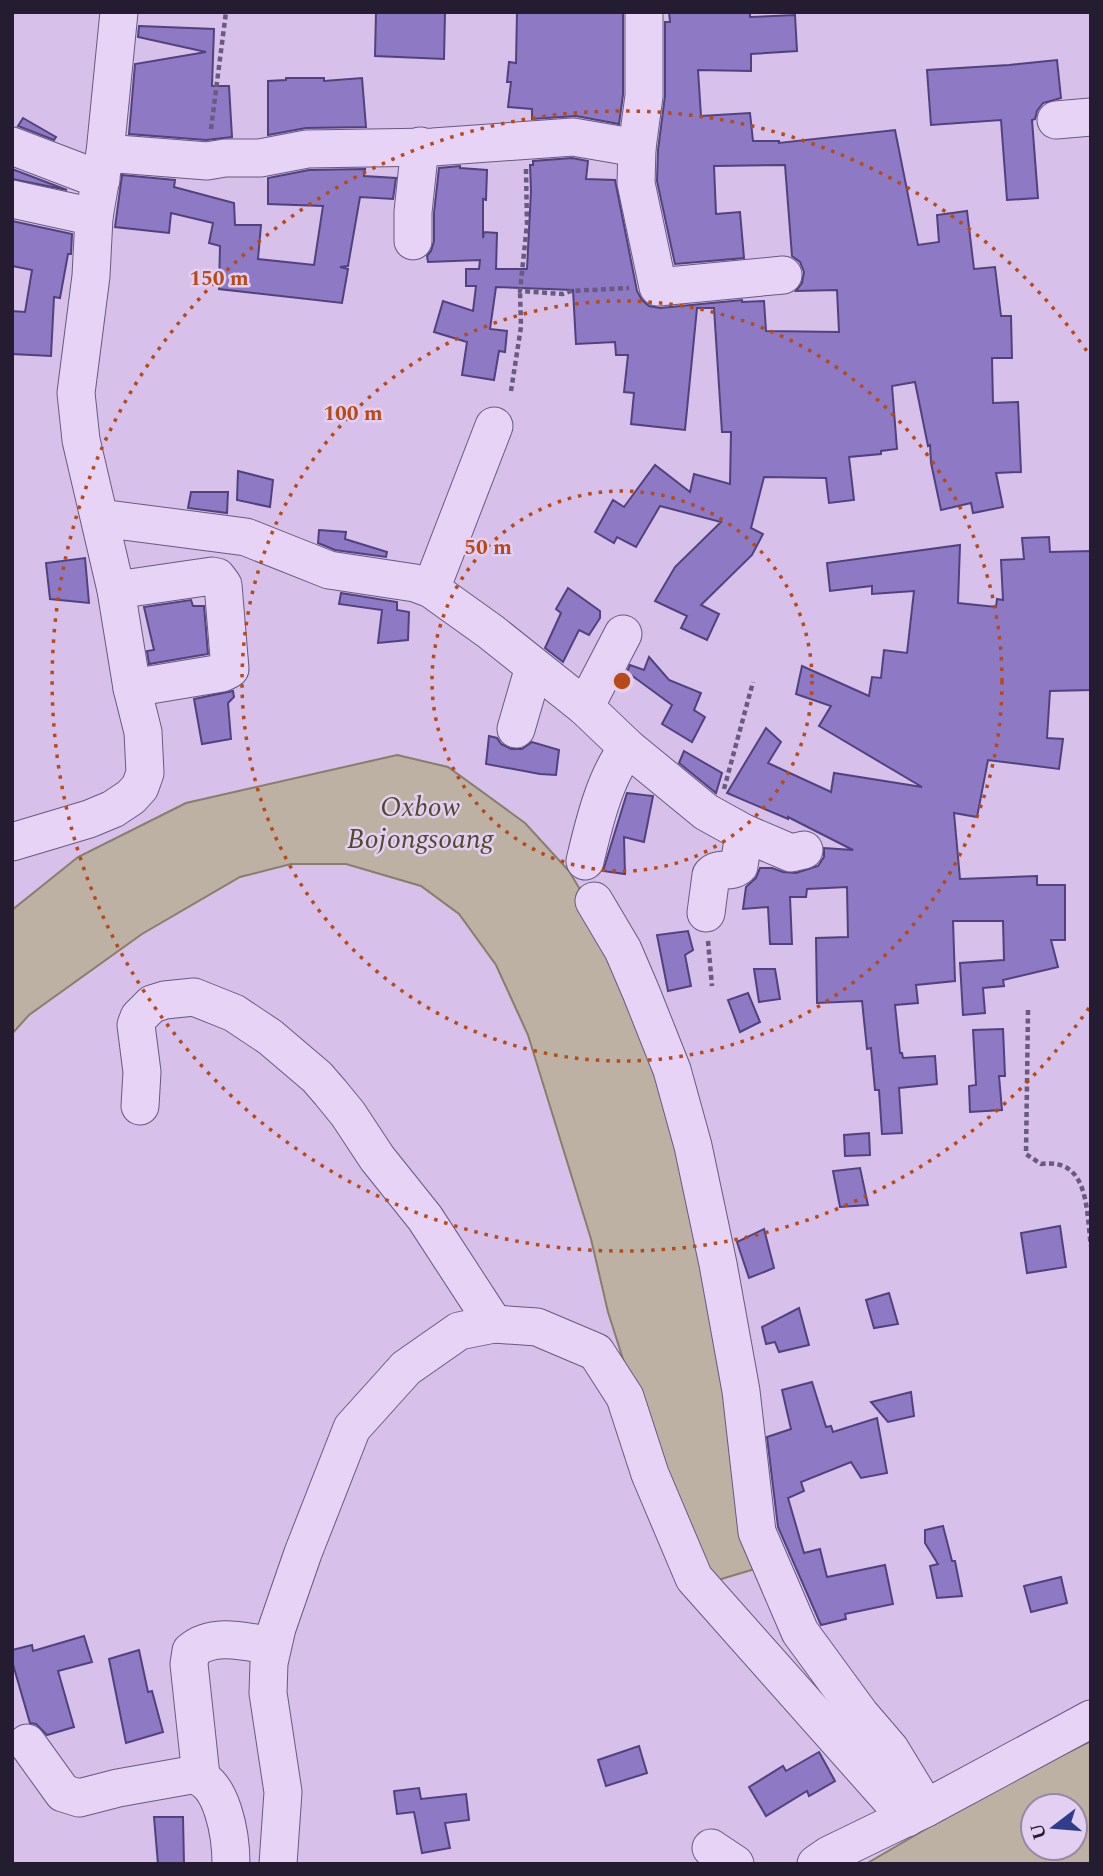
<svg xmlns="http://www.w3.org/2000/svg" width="1103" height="1876" viewBox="0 0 1103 1876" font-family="Spectral,serif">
	<rect width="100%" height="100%" fill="#d7c0e9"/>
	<g fill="#bcb1a3" stroke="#897d6b" stroke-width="2" fill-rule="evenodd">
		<polygon points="397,755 448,767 525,823 569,871 602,926 666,1074 758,1568 708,1583 650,1444 608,1312 591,1239 528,1035 496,965 459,914 421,886 346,864 291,864 240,877 142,934 29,1015 12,1034 12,910 78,857 186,803"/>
		<path d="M1091,1741V1864H866L1001,1785ZM1033,1806H1075V1848H1033Z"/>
	</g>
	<g fill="#8e79c5" stroke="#51427e" stroke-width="2">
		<polygon points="376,12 445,12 444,59 375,56"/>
		<polygon points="517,12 623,12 623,95 619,124 576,116 532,119 532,109 508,107 511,82 507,82 509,62 516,63"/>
		<polygon points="669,12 750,12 750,17 795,15 797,51 751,54 751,71 698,70 701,116 750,113 753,141 779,141 779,143 895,130 918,245 939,242 937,215 967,211 974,269 995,267 1001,316 1011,316 1012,358 992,358 993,403 1018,402 1021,472 996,473 1003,507 973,513 971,503 941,510 931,463 930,445 928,446 915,382 892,386 897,449 881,451 881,454 849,457 854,500 829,503 826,478 764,477 751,528 763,534 752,555 701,605 719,614 707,640 681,628 687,616 655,601 675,567 721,522 660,506 636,547 617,537 614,543 595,532 613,500 624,507 655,465 690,492 694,474 730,484 731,432 722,432 714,308 697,308 685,430 631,424 634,393 624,392 628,355 616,355 615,342 576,344 573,290 496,287 490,329 507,331 505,352 499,351 494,380 462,375 467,342 434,332 443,301 473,311 476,286 466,286 466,269 479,269 480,260 428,262 427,256 431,251 434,241 434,213 439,168 460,166 460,168 487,170 486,200 483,199 483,238 484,232 497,233 496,269 527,269 531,191 530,165 533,165 533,161 572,158 588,161 586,179 615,180 637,291 642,300 649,306 660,308 742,300 742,302 764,301 766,331 839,332 837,290 796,291 802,283 804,272 800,262 792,256 785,165 714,166 716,214 740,212 744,258 675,264 657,181 658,150 665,96 665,22 670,22"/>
		<polygon points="139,26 214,29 212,86 229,86 232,137 206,140 129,134 135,64 206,52 138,37"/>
		<polygon points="1057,60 1061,98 1043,103 1037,111 1035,119 1032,120 1038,198 1007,200 1001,120 931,125 927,70 1009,65"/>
		<polygon points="286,78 324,78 324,81 362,78 366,127 306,128 268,135 268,81 286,80"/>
		<polygon points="23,118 56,137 54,140 18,126"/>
		<polygon points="12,169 67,190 12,179"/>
		<polygon points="365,169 364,176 396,178 393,199 360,197 348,266 340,267 348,269 342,303 219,289 220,246 209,243 213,223 171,213 169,233 115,227 122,175 175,180 174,187 234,203 235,225 261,225 258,259 314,265 323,206 268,204 268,178 309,170"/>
		<polygon points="12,221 72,234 71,254 68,254 60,298 54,297 51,356 12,354 12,311 25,312 32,270 12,266"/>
		<polygon points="238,471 273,480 270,507 237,500"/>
		<polygon points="191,492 228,492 227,513 188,508"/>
		<polygon points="319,530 346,532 345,539 387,552 386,557 335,550 318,543"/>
		<polygon points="1049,537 1050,552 1091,551 1091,690 1050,691 1047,738 1063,739 1059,769 988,760 977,817 954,813 960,879 1037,876 1037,885 1065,885 1065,940 1051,940 1058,967 1003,980 1004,986 983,988 985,1013 963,1015 960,963 1004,960 1003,921 953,921 955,981 916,985 918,1003 895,1005 900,1053 902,1053 903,1058 935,1056 937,1084 899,1088 902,1133 882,1134 879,1090 875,1090 871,1048 867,1049 862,1001 817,1003 816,938 848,937 847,887 807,889 806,897 790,897 792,944 770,944 768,907 743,909 746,887 756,878 760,868 772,868 783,872 796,873 818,866 824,857 824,848 853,850 788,817 788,819 727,793 766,728 781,742 768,763 831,792 834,773 922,787 819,726 831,706 796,694 802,666 869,696 872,677 881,678 884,650 907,653 914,591 872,594 872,586 830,591 827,563 960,545 958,603 996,607 997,599 1003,600 1001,560 1024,559 1022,538"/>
		<polygon points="85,558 89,603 50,599 46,563"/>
		<polygon points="568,588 600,611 600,618 589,635 579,630 563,662 545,648 561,613 556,609"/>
		<polygon points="341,593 397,602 397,610 409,612 408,640 378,643 382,610 339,604"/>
		<polygon points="191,600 193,606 204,606 208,654 149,664 147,651 154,650 144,607"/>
		<polygon points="649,657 669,680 701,693 694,710 705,717 692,742 662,724 672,705 627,672 630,665 644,670"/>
		<polygon points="233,691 234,697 228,703 231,739 202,744 194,699"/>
		<polygon points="489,736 497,738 501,744 511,749 522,749 532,742 559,750 556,775 540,774 486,764"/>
		<polygon points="684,751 722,773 716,793 679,763"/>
		<polygon points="627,793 653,796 644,842 624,837 625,874 603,871"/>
		<polygon points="688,931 693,950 685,955 691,986 668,991 657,935"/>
		<polygon points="754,969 775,969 780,999 759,1002"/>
		<polygon points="748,993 760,1022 740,1032 728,1000"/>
		<polygon points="1003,1029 1005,1076 999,1076 1002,1110 970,1112 969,1086 976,1085 973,1030"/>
		<polygon points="869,1133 870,1155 845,1156 844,1135"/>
		<polygon points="860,1168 868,1205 840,1207 833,1171"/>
		<polygon points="1060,1226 1066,1267 1027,1273 1021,1233"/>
		<polygon points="764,1229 774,1268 749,1278 737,1242"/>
		<polygon points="889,1293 898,1324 874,1328 866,1300"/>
		<polygon points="799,1308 809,1345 779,1352 775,1342 766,1344 762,1327"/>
		<polygon points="812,1382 826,1427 831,1426 833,1432 877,1418 887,1473 861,1478 851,1462 801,1482 804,1491 788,1498 804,1553 820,1549 827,1577 885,1565 893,1604 845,1614 846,1619 821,1625 778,1527 767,1437 791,1429 782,1390"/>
		<polygon points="911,1392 914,1416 888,1422 871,1402"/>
		<polygon points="943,1526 952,1561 955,1561 962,1596 937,1598 930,1566 938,1564 925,1543 925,1530"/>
		<polygon points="1061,1577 1067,1603 1031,1612 1024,1586"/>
		<polygon points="84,1636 92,1662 58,1671 74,1727 47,1735 36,1724 30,1723 12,1661 12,1650 32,1645 33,1651"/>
		<polygon points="139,1650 148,1692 152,1691 163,1732 126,1743 109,1659"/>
		<polygon points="639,1746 647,1773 606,1786 598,1760"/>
		<polygon points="819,1752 835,1781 809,1796 807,1791 766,1816 749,1787 783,1766 786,1771"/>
		<polygon points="419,1788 421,1799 466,1794 469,1820 445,1823 450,1848 422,1853 414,1812 397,1814 394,1791"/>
		<polygon points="154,1817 183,1817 184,1864 158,1864"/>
	</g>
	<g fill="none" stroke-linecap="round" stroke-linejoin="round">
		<g stroke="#695a81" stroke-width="39">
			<g id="minor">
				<polyline points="644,12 644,96 637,148 636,183 658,287 783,275"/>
				<polyline points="1056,120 1091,117"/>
				<polyline points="12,146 101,180"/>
				<polyline points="105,153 207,161 225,158 260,158 307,149 433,147 573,137 637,148"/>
				<polyline points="12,199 94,217"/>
				<polyline points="413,241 413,212 420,146"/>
				<polyline points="100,518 246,537 329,570 415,583 431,589 491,632 585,707 628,748 706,812 744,833 791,853 804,850"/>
				<polyline points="431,589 494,426"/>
				<polyline points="116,590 212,576 217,577 223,585 230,669 222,673 132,688"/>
				<polyline points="585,707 623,634"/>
				<polyline points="516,729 534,667"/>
				<polyline points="12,842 89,819 113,809 131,797 140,787 145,773 143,732 132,688 116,590 81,440 76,393 91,276 94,217 105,153 119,12"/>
				<path d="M585,861C593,827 605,775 628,748"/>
				<polyline points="594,901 623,950 641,992 672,1070 693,1146 718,1264 741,1391 757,1532 800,1632 860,1714 890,1749 926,1808"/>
				<path d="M706,913L711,875C719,866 730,874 739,866L744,833"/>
				<polyline points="140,1106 142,1072 136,1025 139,1017 152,1004 165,1000 194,997 234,1013 270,1037 317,1077 330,1092 348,1114 377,1158 425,1218 494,1324"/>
				<path d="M27,1743L63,1793L79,1798L118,1788L191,1775C223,1779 231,1837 231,1864"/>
				<path d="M201,1776L189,1664L191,1651C214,1632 246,1642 272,1646"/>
				<polyline points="711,1848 735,1864"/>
				<polyline points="278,1864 283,1792 268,1693 269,1663 277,1628 303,1553 352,1428 406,1368 459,1331 494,1324 537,1327 596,1352 625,1397 650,1474 694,1578 907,1818"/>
				<polyline points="816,1864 829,1855 926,1808 1091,1719"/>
			</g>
		</g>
		<g stroke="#695a81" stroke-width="4.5" stroke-dasharray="5 3.5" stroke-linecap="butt">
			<polyline points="211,129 226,12"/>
			<polyline points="526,169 527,224 520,291 563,294 571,291 629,288"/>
			<polyline points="511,391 521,327 520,291"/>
			<polyline points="724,789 753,682"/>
			<polyline points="708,941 712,986"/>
			<path d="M1028,1010L1026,1154L1041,1164C1090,1157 1086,1212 1091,1246"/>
		</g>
		<use href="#minor" stroke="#e6d3f5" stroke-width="37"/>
	</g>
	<g fill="none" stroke="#b74a16" stroke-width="3.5" stroke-dasharray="3.5 7">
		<circle cx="622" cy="681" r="190"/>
		<circle cx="622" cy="681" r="380"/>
		<path d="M1089 1008A570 570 0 1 1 1089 354"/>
	</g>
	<g text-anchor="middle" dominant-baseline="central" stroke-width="5" stroke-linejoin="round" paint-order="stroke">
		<g font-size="28" font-style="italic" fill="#51492d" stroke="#e3cff2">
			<text x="420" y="807">Oxbow<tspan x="420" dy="32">Bojongsoang</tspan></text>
		</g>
	</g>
	<circle cx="622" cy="681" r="10" fill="#b74a16" stroke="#e3cff2" stroke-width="3.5"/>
	<g font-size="21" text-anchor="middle" font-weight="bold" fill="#b74a16" stroke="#e3cff2" stroke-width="5" stroke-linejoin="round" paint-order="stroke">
		<text x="219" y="285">150 m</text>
		<text x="353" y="420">100 m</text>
		<text x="488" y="554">50 m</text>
	</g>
	<rect width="1103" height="1876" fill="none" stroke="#241d32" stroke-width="28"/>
	<g transform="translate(1054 1827) rotate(254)"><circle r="33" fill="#e3cff2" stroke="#9788a5" stroke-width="2"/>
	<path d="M0-5L12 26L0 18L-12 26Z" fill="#2f3d8b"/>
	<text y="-10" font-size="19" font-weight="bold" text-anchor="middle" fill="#241d32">U</text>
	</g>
</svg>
